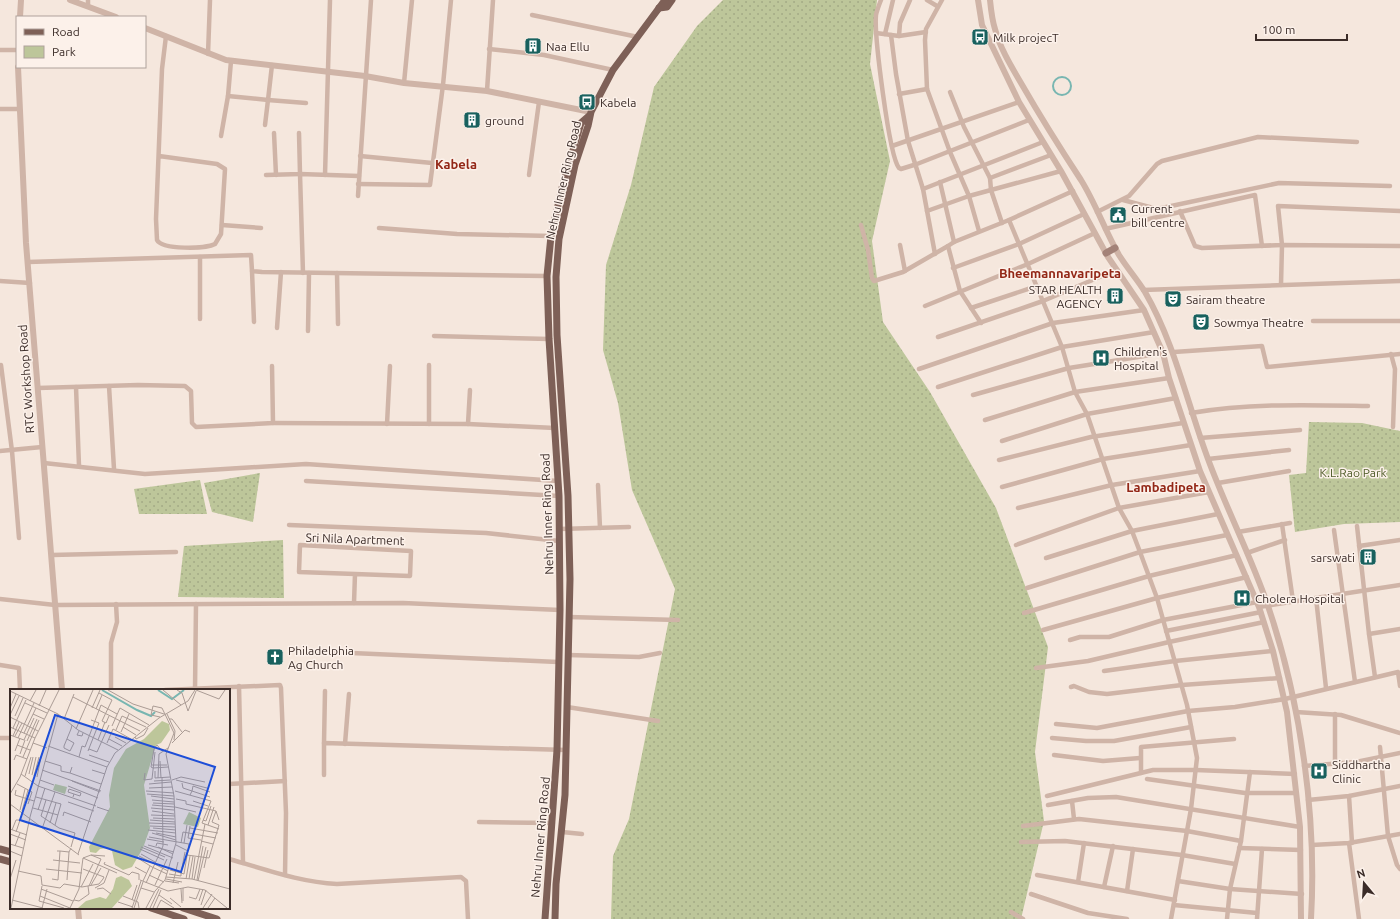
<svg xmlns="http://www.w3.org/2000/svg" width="1400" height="919" viewBox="0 0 1400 919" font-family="Ubuntu,sans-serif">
	<defs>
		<pattern id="green-dots" width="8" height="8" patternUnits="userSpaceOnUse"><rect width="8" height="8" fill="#bdc69a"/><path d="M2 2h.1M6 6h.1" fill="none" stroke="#a3aa85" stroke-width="1.8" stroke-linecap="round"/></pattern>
	</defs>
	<rect width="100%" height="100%" fill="#f5e7dd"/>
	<g fill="url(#green-dots)">
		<polygon points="723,0 877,0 870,64 890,161 872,241 883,322 930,392 996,508 1048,647 1035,752 1044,821 1021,919 611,919 613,856 629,819 675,589 632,490 618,403 603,350 606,265 631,185 654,87 697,26"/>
		<polygon points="1309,422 1362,423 1400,431 1400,522 1344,524 1295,532 1289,475 1306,473"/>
		<polygon points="260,473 253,522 212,512 204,483"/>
		<polygon points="200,480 207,514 139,514 134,489"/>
		<polygon points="283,540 284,598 178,597 184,546"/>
	</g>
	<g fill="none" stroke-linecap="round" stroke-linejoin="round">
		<circle stroke="#78b6b1" stroke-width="2" cx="1062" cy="86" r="9"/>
		<g stroke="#cfb4a7" stroke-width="4.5">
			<path d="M881,0C879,5 877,10 876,15C874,34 889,156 899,168L901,169L917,164L1029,120"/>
			<polyline points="927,0 937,6"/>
			<polyline points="942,0 926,29 925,40 927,89 950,152 969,196 979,231"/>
			<polyline points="88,6 88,0"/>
			<polyline points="532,15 638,37"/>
			<polyline points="876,33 899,36 926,32"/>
			<polyline points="885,34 893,0"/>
			<polyline points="891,35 896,74 908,141 923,189 935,254"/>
			<polyline points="899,36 900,23 910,0"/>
			<polyline points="489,49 544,55 613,70"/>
			<polyline points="0,50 17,50"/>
			<polyline points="208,54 210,0"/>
			<polyline points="231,61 228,96 268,100 272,65"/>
			<polyline points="404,83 412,0"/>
			<polyline points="487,91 493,0"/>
			<polyline points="950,92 964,127 990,178 991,190 1002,223"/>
			<polyline points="899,94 927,89"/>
			<polyline points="0,109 19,109"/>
			<polyline points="265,125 268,100 306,103"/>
			<polyline points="274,133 276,175"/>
			<polyline points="221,136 228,96"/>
			<polyline points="892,146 1019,102"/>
			<path d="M159,156L217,164L225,169L221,234L215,244C206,249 162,250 157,240L156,219L162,69L166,36"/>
			<polyline points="360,156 432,163"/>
			<polyline points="266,175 300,174 299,133"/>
			<polyline points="325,175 330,0"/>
			<polyline points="529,175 539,102"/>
			<polyline points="990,178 1051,155"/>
			<polyline points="940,182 954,242 1009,220 1073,191"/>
			<polyline points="358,184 430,185 443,85 451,0"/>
			<polyline points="923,189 1043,142"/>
			<polyline points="358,196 371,0"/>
			<polyline points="1123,200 1157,209 1279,183 1390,186"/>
			<polyline points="927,211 969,196 1061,171"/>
			<polyline points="1180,211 1195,246 1202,248 1282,245 1278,206 1400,211"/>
			<polyline points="1097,212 1129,196 1157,164 1162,161 1258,137 1357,142"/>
			<polyline points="1009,220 1062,347 1075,392 1087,414 1119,508 1132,531 1140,552 1157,598 1187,705 1197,758 1191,809 1171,919"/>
			<polyline points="222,225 261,228"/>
			<polyline points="861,225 868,250 872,278 874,281 903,272 948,246"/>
			<polyline points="379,228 457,234 551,236"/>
			<polyline points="1105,229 1255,195 1262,246"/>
			<polyline points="954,242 948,246 960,291 981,323"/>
			<polyline points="900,245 905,271"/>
			<polyline points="200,257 200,319"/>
			<polyline points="28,262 251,255 252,271 262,272 547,276"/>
			<polyline points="953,268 1019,244 1084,214"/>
			<polyline points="252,271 254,322"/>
			<polyline points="303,273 300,174 359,176"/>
			<polyline points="337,273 338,324"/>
			<polyline points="0,281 30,283"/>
			<polyline points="1281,285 1282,245 1400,246"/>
			<polyline points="1143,290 1400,281"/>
			<polyline points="925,306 1028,264 1095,233"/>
			<polyline points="971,308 1037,286"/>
			<polyline points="1313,321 1400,321"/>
			<polyline points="277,328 281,272"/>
			<polyline points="308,331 309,273"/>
			<polyline points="434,336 549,339"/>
			<polyline points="938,337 1043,301 1116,270"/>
			<polyline points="1174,352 1262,346 1267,367 1400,354"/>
			<polyline points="1391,354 1395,369 1393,427"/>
			<polyline points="1,365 12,451 19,538"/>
			<polyline points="429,365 429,424"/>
			<polyline points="919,369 1053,323 1144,310"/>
			<polyline points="109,386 114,469"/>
			<polyline points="76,387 79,466"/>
			<polyline points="938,387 1062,347 1154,332"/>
			<polyline points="38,388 138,385 185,386 191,391 192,423 196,427 273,423 272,366"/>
			<polyline points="973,395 1069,368 1163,353"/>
			<path d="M1191,413C1249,403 1308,405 1368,406"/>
			<polyline points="985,420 1075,392 1169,378"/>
			<polyline points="273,423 468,424 555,428"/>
			<polyline points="387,424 390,366"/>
			<polyline points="468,424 470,390"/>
			<polyline points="1200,438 1300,430"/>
			<polyline points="1002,441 1087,414 1176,398"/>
			<polyline points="0,451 42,447"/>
			<polyline points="1208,459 1289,450"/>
			<polyline points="999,460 1091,437 1183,423"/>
			<polyline points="44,463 145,474 306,464 558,481"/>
			<polyline points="306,481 559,496"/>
			<polyline points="1218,483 1289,471"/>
			<polyline points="598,485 600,528"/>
			<polyline points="1002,487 1103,459 1191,445"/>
			<polyline points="1018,508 1112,485 1200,471"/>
			<polyline points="1282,524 1293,601"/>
			<polyline points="289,525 486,533 559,541"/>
			<polyline points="1357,526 1369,634 1400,629"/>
			<polyline points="559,529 629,527"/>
			<polyline points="1334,530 1355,682"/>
			<polyline points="1238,532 1290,523"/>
			<polyline points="1016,545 1119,508 1209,492"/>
			<polyline points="1359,546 1400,540"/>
			<polyline points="1247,553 1285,540"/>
			<polyline points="52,555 176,552"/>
			<polyline points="1046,558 1132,531 1218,514"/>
			<polyline points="1027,588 1140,552 1227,535"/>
			<polyline points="0,599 55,605 403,603 560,610"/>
			<polyline points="354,603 355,574 410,576 411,551 300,545 299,572 355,574"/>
			<polyline points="1259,607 1316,598"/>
			<polyline points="1024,613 1149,576 1237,555"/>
			<polyline points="569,617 678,620"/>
			<polyline points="1043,630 1157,598 1247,577"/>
			<polyline points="1166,631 1261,612"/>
			<polyline points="1369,634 1375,677"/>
			<polyline points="1070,640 1080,637 1109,637 1163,620 1257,602"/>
			<polyline points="329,652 558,662"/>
			<polyline points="568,655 639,657 660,653"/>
			<polyline points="0,665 19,668 20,690"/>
			<polyline points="1036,668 1088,661 1169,642 1264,622"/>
			<polyline points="1104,671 1175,661 1273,651"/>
			<polyline points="239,686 243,863"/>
			<polyline points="1071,687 1074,686 1089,692 1107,694 1182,685 1280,678"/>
			<polyline points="1326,688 1316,598 1400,585"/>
			<polyline points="111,690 111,643 117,622 116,604"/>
			<polyline points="165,690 280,685 281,688 286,813 285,875"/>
			<polyline points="195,690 196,604"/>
			<polyline points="567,707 658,721"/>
			<polyline points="1296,712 1341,715 1400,733"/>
			<polyline points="1335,714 1335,764"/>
			<polyline points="1056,724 1097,728 1188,711 1235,707 1285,699 1398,672 1400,686"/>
			<polyline points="0,738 11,738"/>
			<polyline points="1052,738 1086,741 1114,741 1191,727"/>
			<polyline points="324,743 325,691"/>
			<polyline points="345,744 349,694"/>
			<polyline points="1380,747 1388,836 1397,865 1400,869"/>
			<polyline points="1054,755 1103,761 1140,758"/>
			<polyline points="1304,766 1356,762 1400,753"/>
			<polyline points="1141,773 1141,747 1234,739"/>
			<polyline points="324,775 324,743 566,750"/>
			<polyline points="1147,779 1245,793 1296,793"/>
			<polyline points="229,784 285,781"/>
			<polyline points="1047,796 1153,770 1196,770 1295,774"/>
			<polyline points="1349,796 1352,843"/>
			<polyline points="1308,800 1349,796 1400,786"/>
			<polyline points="1072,801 1074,819"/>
			<polyline points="1048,805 1088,798 1116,797 1300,827"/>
			<polyline points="479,822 553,823"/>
			<polyline points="1023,826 1079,819 1187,831 1241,841"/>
			<polyline points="562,832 582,834"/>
			<polyline points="1021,842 1065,841 1182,855 1235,864"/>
			<polyline points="1349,843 1359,919"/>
			<polyline points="1312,845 1349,843 1400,834"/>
			<polyline points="1239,848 1301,850"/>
			<path d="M229,859C265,869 299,882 337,884L461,877L466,881L468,919"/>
			<polyline points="1037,875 1175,900"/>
			<polyline points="1178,881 1230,889 1302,894"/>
			<polyline points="1078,882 1084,843"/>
			<polyline points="1104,887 1113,846"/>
			<polyline points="1127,891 1133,849"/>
			<polyline points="1031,894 1088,913 1127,919"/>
			<polyline points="1174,905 1257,913"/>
			<polyline points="1011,912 1023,919"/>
			<polyline points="1227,919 1230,889 1241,841 1250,772"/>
			<polyline points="1257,919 1262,849"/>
		</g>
		<g stroke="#cfb4a7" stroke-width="6">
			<polyline points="70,0 116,17"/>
			<polyline points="978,0 982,25 1019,102 1061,171 1108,257 1144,310 1163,353 1169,378 1200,471 1259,607 1273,651 1287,712 1300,827 1301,919"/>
			<path d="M990,0C991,10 992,20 995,29C1000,48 1011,66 1021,83C1040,116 1060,148 1081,180C1096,204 1105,231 1119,255C1127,268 1137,279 1145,292C1175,344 1187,403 1208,459C1226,508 1251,556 1268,606C1301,703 1317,817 1311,919"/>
			<polyline points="20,17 21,0"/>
			<polyline points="145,28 226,60 365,76 404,83 487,91 591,112"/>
			<polyline points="18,67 26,243 62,690"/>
			<polyline points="78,908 79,919"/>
		</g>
		<polyline stroke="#a38278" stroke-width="7" points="1106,253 1115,248"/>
		<g stroke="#7e6057" stroke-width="7">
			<polyline points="659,8 667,7 672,0"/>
			<polyline points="0,849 11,852"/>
			<polyline points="0,859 11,862"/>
			<polyline points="151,908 184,919"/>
			<polyline points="183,908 217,919"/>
			<polyline points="545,919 557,750 560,610 559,496 549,339 547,276 551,236 562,188 581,123 589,116"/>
			<polyline points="555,919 556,884 565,795 570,579 568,496 557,335 556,277 559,239 575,165 588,126 591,112 613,70 665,0"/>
		</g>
	</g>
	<defs>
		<g id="bus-square" transform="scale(0.9)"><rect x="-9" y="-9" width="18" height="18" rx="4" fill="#18615e" stroke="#fcf1ea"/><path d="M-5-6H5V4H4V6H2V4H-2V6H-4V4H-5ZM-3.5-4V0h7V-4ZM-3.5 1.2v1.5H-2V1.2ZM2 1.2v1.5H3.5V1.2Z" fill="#fff"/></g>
		<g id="building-square" transform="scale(0.9)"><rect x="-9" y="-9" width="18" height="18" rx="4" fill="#18615e" stroke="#fcf1ea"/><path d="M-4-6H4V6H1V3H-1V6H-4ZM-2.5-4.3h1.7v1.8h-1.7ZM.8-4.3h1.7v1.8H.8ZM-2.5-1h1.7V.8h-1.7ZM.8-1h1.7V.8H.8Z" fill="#fff"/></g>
		<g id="civic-square" transform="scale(0.9)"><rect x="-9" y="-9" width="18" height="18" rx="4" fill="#18615e" stroke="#fcf1ea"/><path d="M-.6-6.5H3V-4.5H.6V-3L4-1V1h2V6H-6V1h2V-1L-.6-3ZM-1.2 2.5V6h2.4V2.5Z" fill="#fff"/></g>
		<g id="theatre-square" transform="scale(0.9)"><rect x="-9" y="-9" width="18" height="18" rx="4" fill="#18615e" stroke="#fcf1ea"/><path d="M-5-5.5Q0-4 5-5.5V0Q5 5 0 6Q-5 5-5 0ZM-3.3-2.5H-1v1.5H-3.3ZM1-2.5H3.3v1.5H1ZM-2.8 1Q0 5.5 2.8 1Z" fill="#fff"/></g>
		<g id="hospital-square" transform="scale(0.9)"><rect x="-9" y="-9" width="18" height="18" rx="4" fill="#18615e" stroke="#fcf1ea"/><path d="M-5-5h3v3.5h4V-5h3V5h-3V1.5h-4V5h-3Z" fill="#fff"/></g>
		<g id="church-square" transform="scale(0.9)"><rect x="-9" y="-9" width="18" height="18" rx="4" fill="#18615e" stroke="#fcf1ea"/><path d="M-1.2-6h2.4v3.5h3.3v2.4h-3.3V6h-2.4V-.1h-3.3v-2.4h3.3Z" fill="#fff"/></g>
	</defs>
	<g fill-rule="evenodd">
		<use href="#bus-square" x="980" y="37"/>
		<use href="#building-square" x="533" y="46"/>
		<use href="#bus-square" x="587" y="102"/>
		<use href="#building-square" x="472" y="120"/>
		<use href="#civic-square" x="1118" y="215"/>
		<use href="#building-square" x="1115" y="296"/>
		<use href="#theatre-square" x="1173" y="299"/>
		<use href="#theatre-square" x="1201" y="322"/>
		<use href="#hospital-square" x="1101" y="358"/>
		<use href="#building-square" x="1368" y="557"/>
		<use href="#hospital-square" x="1242" y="598"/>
		<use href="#church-square" x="275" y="657"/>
		<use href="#hospital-square" x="1319" y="771"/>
	</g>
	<g text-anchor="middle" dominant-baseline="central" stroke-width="3" stroke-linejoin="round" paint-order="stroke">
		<g font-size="12" fill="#3b2c28" stroke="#fcf1ea" text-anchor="start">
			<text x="993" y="37">Milk projecT</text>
			<text x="546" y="46">Naa Ellu</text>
			<text x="600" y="102">Kabela</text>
			<text x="485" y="120">ground</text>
			<text x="1131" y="208">Current<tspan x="1131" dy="14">bill centre</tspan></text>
			<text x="1102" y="289" text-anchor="end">STAR HEALTH<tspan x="1102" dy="14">AGENCY</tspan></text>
			<text x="1186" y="299">Sairam theatre</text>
			<text x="1214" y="322">Sowmya Theatre</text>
			<text x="1114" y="351">Children's<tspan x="1114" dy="14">Hospital</tspan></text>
			<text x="1355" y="557" text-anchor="end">sarswati</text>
			<text x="1255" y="598">Cholera Hospital</text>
			<text x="288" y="650">Philadelphia<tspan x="288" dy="14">Ag Church</tspan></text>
			<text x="1332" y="764">Siddhartha<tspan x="1332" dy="14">Clinic</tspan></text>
		</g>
		<g font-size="12" fill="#3b2c28" stroke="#fcf1ea">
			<text transform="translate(563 180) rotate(-77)">Nehru Inner Ring Road</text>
			<text transform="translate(26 379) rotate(-94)">RTC Workshop Road</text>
			<text transform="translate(547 514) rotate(-92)">Nehru Inner Ring Road</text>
			<text transform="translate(355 539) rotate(2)">Sri Nila Apartment</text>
			<text transform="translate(540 837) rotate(-85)">Nehru Inner Ring Road</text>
		</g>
		<g font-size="12" fill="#4f5c29" stroke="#fcf1ea">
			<text x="1353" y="472">K.L.Rao Park</text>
		</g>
		<g font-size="13" font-weight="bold" fill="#932717" stroke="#fcf1ea">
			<text x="456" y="164">Kabela</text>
			<text x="1060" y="273">Bheemannavaripeta</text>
			<text x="1166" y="487">Lambadipeta</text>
		</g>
	</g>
	<g transform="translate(10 689)">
		<rect width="220" height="220" fill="#f5e7dd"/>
		<path d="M152,32L159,35L160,41L151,54L146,56L134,96L140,139L133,159L122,178L113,181L105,176L102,162L97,159L90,160L86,164L80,163L79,158L100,118L99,106L104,79L116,60L134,50ZM45,95L57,98L55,105L43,101ZM179,123L191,129L188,138L173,135Z" fill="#bdc69a"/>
		<path d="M111,187L119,191L122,197L102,219H68L76,212L90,208L96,210L103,200L106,189Z" fill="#bdc69a"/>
		<path fill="none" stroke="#78b6b1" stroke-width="2" d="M92,1L127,21L141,27L145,23M148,1L162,10L174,1"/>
		<path fill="none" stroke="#ab9c95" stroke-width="1" d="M98,1L123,15L154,25M153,1L171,16M167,1L172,4L178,22L186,2M186,1L209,10L215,1M0,2L48,25L68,41L108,61M89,4L102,11L92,32L96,34L99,27M63,8L130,42M20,12L26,1M15,14L37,24M29,17L36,1M0,19L6,5M82,19L90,1M86,20L92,6M23,25L34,30M157,25L165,42L164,51M0,26L9,7M5,27L13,9M0,28L28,42M54,30L64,5M159,30H162L172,43M102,37L110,19L139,36M0,38L25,49M113,38L126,46M3,39L16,11M66,40L83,1M106,41L112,27L136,38M69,42L67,46L72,47L73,44M111,43L119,25M14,44L26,19M0,46L14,51M3,47L9,33M5,47L12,34M105,48L116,54M125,48L126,50L134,46L138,39M8,49L24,14M57,50L64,54L60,62L54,59V57L61,40L62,36M99,50L112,57M14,51L24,29M88,51L95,33M17,52L27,30M23,54L37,59M97,54L103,40L121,50M162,54L175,41L180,43M7,56L20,61M38,57L97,78M75,58L91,16L107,25M79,60L87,63L99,36M5,62L10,49M78,62L89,34L81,31M10,65L15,51M79,66L99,73M13,68L29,31M69,68L72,57L75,58M4,71L6,66L17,70M35,72L51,77V82L60,84L62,78M150,72L151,89M142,76H157M143,79L141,78L144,60L147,56L152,62M143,79L158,78M32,81L91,102M82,81L95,85M145,82V89L160,88M60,84L91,95M135,84L134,91L142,90M11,85L28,97L86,117M19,85L23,68M22,86L26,68M15,87L21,68M24,87L29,68M27,88L31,68M148,89L149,65L158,59M142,90L145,63M30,91L44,96M162,91L171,88L195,93M166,91L197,99M62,92L90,103M144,92L160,91M172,94L173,99L182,102L183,97L200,103M7,95L22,103L18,115M139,95L161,93M58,97L88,109M139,99L162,98M6,101L5,106L24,112M136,102L164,104M165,102L201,112L192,134L209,140M0,105L10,88L25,49L49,1M137,105L164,107M180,106L182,102L200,108M141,107L164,110M26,108L51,115L45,136M63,108L64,105L70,107L71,104L59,100L58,103L64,105M166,110L176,112V115L206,122L209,131M36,111L31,127L49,139L65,144L61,158M142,111L164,113M183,112L198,117M58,113L84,122M143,114L164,115M0,115L69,166M142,116L164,118M87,118L99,122M165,118L186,123M23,119L48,126M141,119L164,121M10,121L15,100M28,121L35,99M12,122L18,101M142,122L164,125M141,126L165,127M53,127L54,123L81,133M143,129L164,130M140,131L165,133M193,131L196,132L201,117M40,134L46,114M139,134L165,135M198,136L204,118M33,137L45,103M140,137L165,138M180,137L178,149L191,151M143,139L166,141M180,139L208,144M0,140L17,146M2,141L6,131H10L6,143M138,141L166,144M142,144L166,151M146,144L166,148M0,145L16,151M139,148L179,155L174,185L171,184M137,150L154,153M191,152L203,155M171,154L173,143L206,149M174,154L177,136M0,155L13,159M138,156L164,163M166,156L178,162M5,157L10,144M134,157L163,169M146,157L147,154L158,156M131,158L155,168M148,158L163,165M130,160L154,171M0,162L12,167M50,162L59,163L61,159M68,165L97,78L105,64L149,29L178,12L185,1M131,165L145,173M81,166L95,167M177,166L199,169L209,136L202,133L206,122M129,167L158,182M126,168L142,178M73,169L81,166L91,170L79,197M73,169L107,184M43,171L70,174M95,173L94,175L119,186L122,183L129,185V191M125,178L136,184M142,178L157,185M194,179L198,161M36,180L72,184M8,182L31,187L32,196L50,199L54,195L72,198L89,195L93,190L94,188L73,180M171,184L175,163M159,185L171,187V184L160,181M139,186L154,193M156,188L182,190L220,200M0,190L6,171M42,190L48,191L50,162H47M156,190L172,193M176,190L180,167M179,190L183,167M182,190L185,168M57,191L59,163M130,191L158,202L178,198L195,201L217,219M184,191L195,135M187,191L193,157M133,192L140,177M155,192L169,194M188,192L196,158M136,194L153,157L152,89M163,194L168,173M81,196L91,179M145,196L157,170M32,197L29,212L54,219M71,198L83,175M85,199L94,194L99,181M131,199L144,203M173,199V212M31,200L63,212M87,200L93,199L101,205M171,200L172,214M149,206L162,215M30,207L60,219M113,207L128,213L129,219M179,208L186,210L190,200M160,209L171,218M2,211L33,219M64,211L69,212L79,205L78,197M122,211L127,196M189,212L193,200M108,213L123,218M191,216L196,201M1,219L20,128L48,25M32,219L37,200M60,219L69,200L73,169M122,219L131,192M124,219L133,193M136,219L145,202L155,191L166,154L164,107L156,65L164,44L152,19L143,17L141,26L150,28M140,219L149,200M143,219L151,201M147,219L151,211L164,219M193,219L202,205M198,219L205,209"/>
		<path fill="#1d4ed8" fill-opacity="0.15" stroke="#1d4ed8" stroke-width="2" d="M45,26L205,78L171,183L10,131Z"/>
		<rect width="220" height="220" fill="none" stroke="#3b2c28" stroke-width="2"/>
	</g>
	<rect x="16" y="16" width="130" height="52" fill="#fcf1ea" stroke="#afa29c"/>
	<rect x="24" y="29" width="20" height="6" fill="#7e6057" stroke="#afa29c"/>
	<text x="52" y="36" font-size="12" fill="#3b2c28">Road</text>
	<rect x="24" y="46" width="20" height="12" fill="#bdc69a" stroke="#afa29c"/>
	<text x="52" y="56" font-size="12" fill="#3b2c28">Park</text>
	<g transform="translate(1364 883) rotate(342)" stroke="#fcf1ea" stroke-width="3" paint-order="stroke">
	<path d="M0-3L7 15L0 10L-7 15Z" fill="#3b2c28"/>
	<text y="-6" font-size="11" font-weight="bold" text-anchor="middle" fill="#3b2c28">N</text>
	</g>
	<path d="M1256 34v6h91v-6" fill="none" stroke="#3b2c28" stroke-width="2"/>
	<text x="1262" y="34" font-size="12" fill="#3b2c28" stroke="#fcf1ea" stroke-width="3" paint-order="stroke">100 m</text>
</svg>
